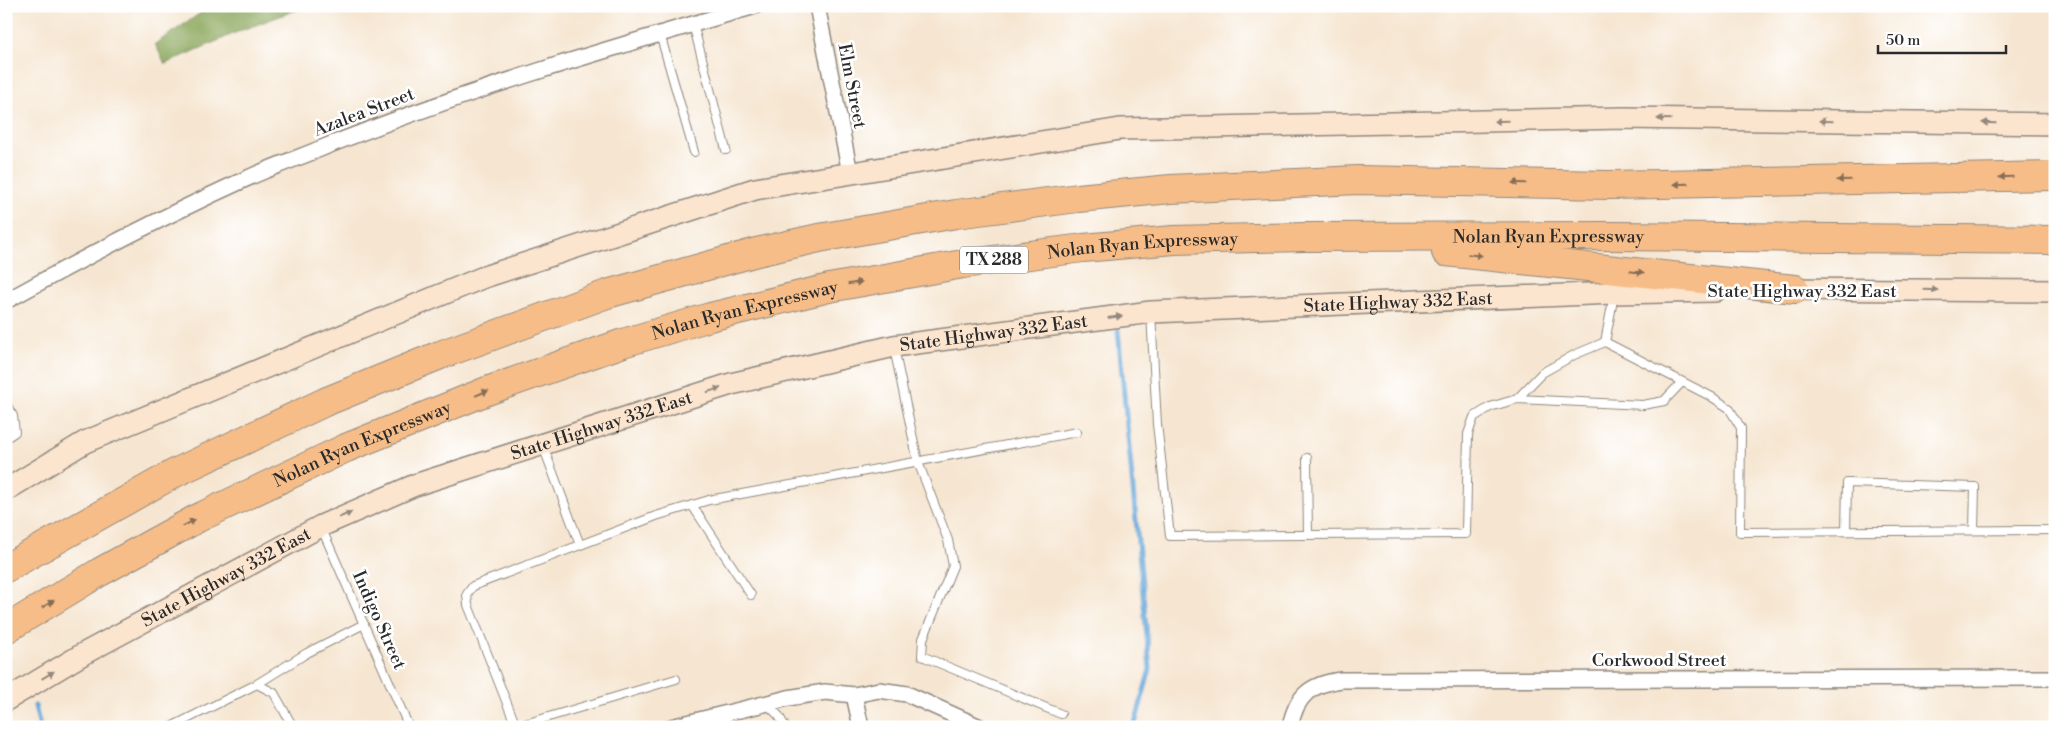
<svg xmlns="http://www.w3.org/2000/svg" width="2061" height="733" viewBox="0 0 2061 733" font-family="'Libre Bodoni',serif">
	<rect width="100%" height="100%" fill="#fff"/>
	<filter id="ink" filterUnits="userSpaceOnUse"><feTurbulence type="fractalNoise" baseFrequency=".02" numOctaves="2"/><feDisplacementMap in="SourceGraphic" scale="10" xChannelSelector="R" yChannelSelector="G"/><feConvolveMatrix kernelMatrix="1 2 1 2 8 2 1 2 1" color-interpolation-filters="sRGB"/></filter>
	<filter id="wash" filterUnits="userSpaceOnUse"><feTurbulence type="fractalNoise" baseFrequency=".0096" numOctaves="4" result="noise"/><feDisplacementMap in="SourceGraphic" scale="20" xChannelSelector="R" yChannelSelector="G"/><feGaussianBlur stdDeviation="1.12" result="paint"/><feColorMatrix in="noise" values="0 0 0 0 0 0 0 0 0 0 0 0 0 0 0 0 0 1.4 0 .05"/><feComposite in="paint" operator="in"/></filter>
	<g filter="url(#wash)">
		<rect width="100%" height="100%" fill="#f6e6d1"/>
		<polygon fill="#87a457" stroke="#596841" points="211,6 307,6 242,30 165,64 155,44"/>
		<g fill="none" stroke-linecap="round" stroke-linejoin="round">
			<g stroke="#63a6d8" stroke-width="5">
				<polyline points="1118,330 1150,669 1134,727"/>
				<polyline points="35,706 40,727"/>
			</g>
		</g>
	</g>
	<g filter="url(#ink)">
		<g fill="none" stroke-linecap="round" stroke-linejoin="round">
			<g stroke="#90887e" stroke-width="10">
				<g id="lane">
					<polyline points="693,24 726,150"/>
					<polyline points="660,34 694,152"/>
					<polyline points="1151,313 1157,424 1170,536 1466,534 1468,434 1474,417 1490,407 1517,399 1643,405 1664,401 1682,382"/>
					<polyline points="1605,342 1614,295"/>
					<polyline points="894,348 918,462 948,540 953,566 923,639 922,656 1061,714"/>
					<polyline points="1517,399 1542,373 1574,355 1605,342 1712,397 1729,408 1741,428 1740,532 2055,530"/>
					<polyline points="6,404 13,416 15,432 6,438"/>
					<polyline points="543,446 580,545"/>
					<polyline points="1307,458 1308,535"/>
					<polyline points="692,505 751,595"/>
					<polyline points="321,527 409,727"/>
					<polyline points="1846,531 1847,483 1975,487 1974,530"/>
					<polyline points="257,684 307,653 364,624"/>
					<polyline points="766,703 779,716 785,727"/>
					<polyline points="516,726 468,605 467,594 473,586 656,516 709,500 1077,432"/>
					<polyline points="171,727 257,684 274,693 293,727"/>
					<polyline points="515,727 676,679"/>
				</g>
			</g>
			<g stroke="#90887e" stroke-width="18">
				<g id="street">
					<polyline points="817,6 850,173"/>
					<path d="M6,301C85,257 166,215 248,178C274,166 301,157 327,146C467,90 611,48 755,6"/>
					<polyline points="854,695 861,727"/>
					<polyline points="671,727 788,698 825,692 854,695 879,690 907,694 980,727"/>
					<path d="M1290,727C1296,696 1310,684 1341,680L2055,678"/>
				</g>
			</g>
			<g stroke="#90887e" stroke-width="24">
				<g id="secondary">
					<polyline points="1780,289 2055,291"/>
					<polyline points="6,490 85,442 484,277 755,189 1120,129 1623,118 2055,124"/>
					<path id="s1" d="M6,700L83,654L321,526L415,485L731,384L894,346L1151,312L1614,293L1715,291"/>
				</g>
			</g>
			<g stroke="#90887e" stroke-width="30">
				<g id="highway">
					<polyline points="1446,252 1795,289"/>
					<polyline points="6,568 175,473 325,402 440,355 607,294 757,252 819,238 956,214 1078,198 1171,189 1358,180 1609,185 2055,176"/>
					<path id="s2" d="M6,629L100,572L198,518L346,448L487,391L623,343L710,317L829,288L963,264L1083,248L1174,240L1305,237L1608,236L2055,240"/>
				</g>
			</g>
			<use href="#lane" stroke="#fff" stroke-width="8"/>
			<use href="#street" stroke="#fff" stroke-width="15"/>
			<use href="#secondary" stroke="#fce5cf" stroke-width="21"/>
			<use href="#highway" stroke="#f7bd88" stroke-width="28"/>
		</g>
		<defs><path id="oneway-solid" d="M-6-.8H1V-3.2L6.5 0L1 3.2V.8H-6Z" transform="scale(1.25)"/></defs>
		<g fill="#94887d">
			<use href="#oneway-solid" transform="translate(1664 119) rotate(-179)"/>
			<use href="#oneway-solid" transform="translate(1501 121) rotate(179)"/>
			<use href="#oneway-solid" transform="translate(1826 121) rotate(-179)"/>
			<use href="#oneway-solid" transform="translate(1989 123) rotate(-179)"/>
			<use href="#oneway-solid" transform="translate(1931 290) rotate(1)"/>
			<use href="#oneway-solid" transform="translate(1115 317) rotate(-7)"/>
			<use href="#oneway-solid" transform="translate(714 390) rotate(-18)"/>
			<use href="#oneway-solid" transform="translate(345 515) rotate(-23)"/>
			<use href="#oneway-solid" transform="translate(48 675) rotate(-31)"/>
		</g>
		<g fill="#876d55">
			<use href="#oneway-solid" transform="translate(2006 177) rotate(179)"/>
			<use href="#oneway-solid" transform="translate(1844 180) rotate(179)"/>
			<use href="#oneway-solid" transform="translate(1519 183) rotate(-179)"/>
			<use href="#oneway-solid" transform="translate(1681 184) rotate(179)"/>
			<use href="#oneway-solid" transform="translate(1475 255) rotate(6)"/>
			<use href="#oneway-solid" transform="translate(1637 272) rotate(6)"/>
			<use href="#oneway-solid" transform="translate(855 283) rotate(-10)"/>
			<use href="#oneway-solid" transform="translate(482 393) rotate(-22)"/>
			<use href="#oneway-solid" transform="translate(189 523) rotate(-29)"/>
			<use href="#oneway-solid" transform="translate(48 604) rotate(-31)"/>
		</g>
	</g>
	<g text-anchor="middle" dominant-baseline="central" stroke-width="5" stroke-linejoin="round" paint-order="stroke">
		<rect fill="#fff" stroke="#6b6b6b" stroke-width="1" x="960" y="246.5" width="68" height="27" rx="4"/>
		<g font-size="16" font-weight="bold" fill="#2b2b2b">
			<text x="994" y="260">TX 288</text>
		</g>
		<g font-size="18" fill="#2b2b2b" stroke="#fff">
			<text transform="translate(852 86) rotate(79)">Elm Street</text>
			<text transform="translate(364 112) rotate(-21)">Azalea Street</text>
			<text stroke="none"><textPath href="#s2" startOffset="1618">Nolan Ryan Expressway</textPath></text>
			<text stroke="none"><textPath href="#s2" startOffset="1212">Nolan Ryan Expressway</textPath></text>
			<text x="1802" y="291">State Highway 332 East</text>
			<text stroke="none"><textPath href="#s1" startOffset="1468">State Highway 332 East</textPath></text>
			<text stroke="none"><textPath href="#s2" startOffset="808">Nolan Ryan Expressway</textPath></text>
			<text stroke="none"><textPath href="#s1" startOffset="1062">State Highway 332 East</textPath></text>
			<text stroke="none"><textPath href="#s1" startOffset="658">State Highway 332 East</textPath></text>
			<text stroke="none"><textPath href="#s2" startOffset="402">Nolan Ryan Expressway</textPath></text>
			<text stroke="none"><textPath href="#s1" startOffset="252">State Highway 332 East</textPath></text>
			<text transform="translate(379 620) rotate(66)">Indigo Street</text>
			<text x="1659" y="660">Corkwood Street</text>
		</g>
	</g>
	<rect width="2061" height="733" fill="none" stroke="#fff" stroke-width="25"/>
	<path d="M1878 45v8h128v-8" fill="none" stroke="#2b2b2b" stroke-width="2.5"/>
	<text x="1886" y="45" font-size="15" fill="#2b2b2b" stroke="#ffffff" stroke-width="4" paint-order="stroke">50 m</text>
</svg>
